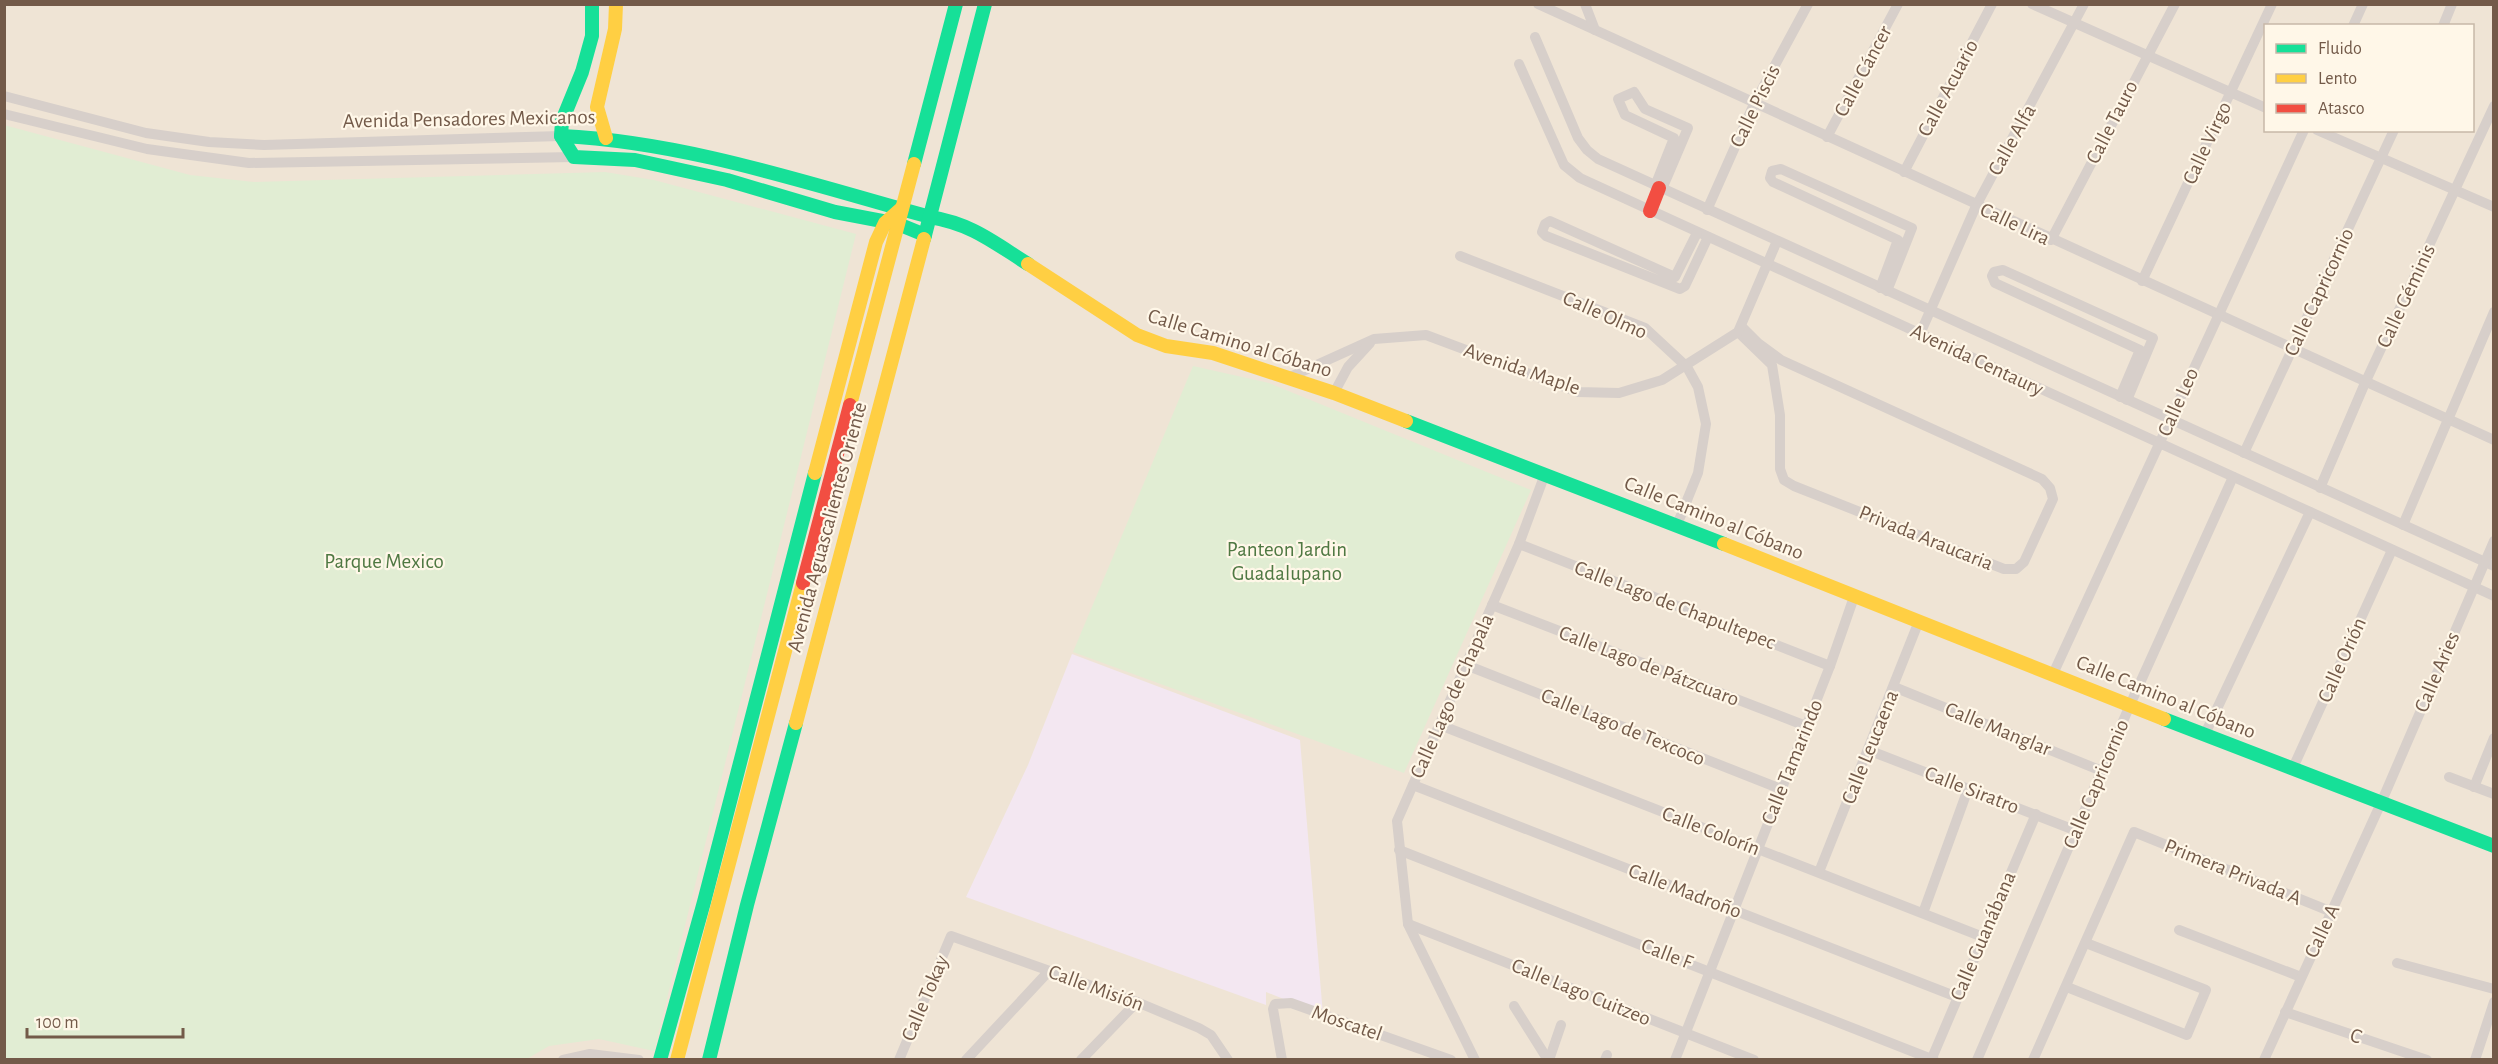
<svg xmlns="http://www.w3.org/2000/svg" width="2498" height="1064" viewBox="0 0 2498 1064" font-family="'Alegreya Sans',sans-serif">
	<rect width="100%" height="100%" fill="#f6f1e8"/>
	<path fill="#efe4d5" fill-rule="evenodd" d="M5,5H2493V1059H5ZM2266,26H2472V130H2266Z"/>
	<polygon fill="#f3e7f1" points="1072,654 1300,740 1323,1015 1266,992 1266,1005 966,897 1028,765"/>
	<g fill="#e1edd3">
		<polygon points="4,125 190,175 254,182 605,172 654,180 856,234 654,1051 599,1039 549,1046 525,1060 5,1059"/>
		<polygon points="1193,366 1269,383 1531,490 1404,773 1073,652"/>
	</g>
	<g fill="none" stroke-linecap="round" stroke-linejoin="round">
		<g stroke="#d7cfca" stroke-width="10">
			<polyline points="1538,4 2494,440"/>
			<polyline points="1585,4 1595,30"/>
			<polyline points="2032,4 2266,108"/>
			<polyline points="2353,26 2363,4"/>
			<polyline points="2443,26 2452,4"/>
			<polyline points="1535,37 1578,138 1587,150 1598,159 2494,566"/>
			<polyline points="1519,64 1564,165 1580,178 2494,596"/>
			<polyline points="4,96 146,133 209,142 264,145 561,136"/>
			<polyline points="4,114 147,149 249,163 574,157"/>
			<polyline points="2317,130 2494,207"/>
			<polyline points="1827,137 1898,4"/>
			<polyline points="1904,172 1992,4"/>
			<polyline points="1655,186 1674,138 1625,115 1618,99 1634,92 1645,109 1688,128 1662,189"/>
			<polyline points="1707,210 1754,104 1808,4"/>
			<polyline points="1697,233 1675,277 1550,221 1545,224 1542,232 1546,236 1680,289 1685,286 1708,237"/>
			<polyline points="2051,240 2175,4"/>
			<polyline points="1460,256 1645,328 1687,367 1698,387 1706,424 1698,473 1677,525"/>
			<polyline points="2142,281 2272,4"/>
			<polyline points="1880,288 1898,240 1773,182 1770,178 1772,171 1781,169 1912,228 1887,291"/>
			<polyline points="1738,332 1772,365 1780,415 1780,469 1784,480 1794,486 2004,569 2016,569 2024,562 2053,499 2050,488 2042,479 1781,360 1758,343 1742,327"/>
			<polyline points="1920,334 1976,206 2084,4"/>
			<polyline points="1290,377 1374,339 1426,335 1578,392 1619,393 1662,380 1738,332 1777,241"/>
			<polyline points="1334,393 1348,367 1370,343"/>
			<polyline points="2120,397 2140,350 1995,283 1992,276 1994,272 2003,270 2153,338 2127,400"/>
			<polyline points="2244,453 2394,130"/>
			<polyline points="2320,488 2365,383 2494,106"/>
			<polyline points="2403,525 2494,312"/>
			<polyline points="1519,544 1830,666"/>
			<polyline points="1492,605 1806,726"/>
			<polyline points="1466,665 1781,789"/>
			<polyline points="2053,674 2304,130"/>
			<polyline points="1894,687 2102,771"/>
			<polyline points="1440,725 1983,937"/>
			<polyline points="2205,734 2310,512"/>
			<polyline points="1868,750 2077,831"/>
			<polyline points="2292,770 2392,550"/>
			<polyline points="2449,777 2494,794"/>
			<polyline points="1413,785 1957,997"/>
			<polyline points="2474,787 2494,738"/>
			<polyline points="1399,850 1934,1060"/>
			<polyline points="1819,872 1919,621"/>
			<polyline points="1923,913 1968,789"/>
			<polyline points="1408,924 1754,1060"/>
			<polyline points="2179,930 2301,977"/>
			<polyline points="2397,963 2494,989"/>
			<polyline points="2067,987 2187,1035 2206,990 2086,943"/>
			<polyline points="1514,1006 1548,1060"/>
			<polyline points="2285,1012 2427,1060"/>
			<polyline points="1932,1058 2036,814"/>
			<polyline points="563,1060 590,1054 639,1060"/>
			<polyline points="899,1060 951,936 1137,1002 1199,1028 1211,1035 1228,1060"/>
			<polyline points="966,1060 1049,971"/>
			<polyline points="1081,1060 1137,1002"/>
			<polyline points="1282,1060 1273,1009 1275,1004 1291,1003 1451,1060"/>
			<polyline points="1475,1060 1408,924 1397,821 1519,544 1545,474"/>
			<polyline points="1549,1060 1561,1025"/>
			<polyline points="1605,1060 1607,1055"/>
			<polyline points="1675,1060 1830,666 1854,597"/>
			<polyline points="1977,1060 2130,705 2233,477"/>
			<polyline points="2033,1060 2134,832 2332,912"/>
			<polyline points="2264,1060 2381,803 2494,541"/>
			<polyline points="2475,1060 2494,1002"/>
		</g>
		<g stroke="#16e098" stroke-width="14">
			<polyline points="592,4 592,36 582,72 562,121 561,136 574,157 635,160 727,180 835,212 898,224 925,235"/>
			<path d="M561,136C687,142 809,184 930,217C972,224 993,242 1028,264"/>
			<polyline points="914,164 956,4"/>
			<polyline points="924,239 985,4"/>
			<polyline points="1406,421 1724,544"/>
			<polyline points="2164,719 2494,846"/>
			<polyline points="660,1060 704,902 815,473"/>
			<polyline points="709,1060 747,905 796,723"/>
		</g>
		<g stroke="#ffcf43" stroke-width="14">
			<polyline points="606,138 597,107 615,29 616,4"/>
			<polyline points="1028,264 1137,335 1166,346 1213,353 1334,393 1406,421"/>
			<polyline points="850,405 914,164"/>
			<polyline points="815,473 876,242 885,223 902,208"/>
			<polyline points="1724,544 2164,719"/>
			<polyline points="796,723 924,239"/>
			<polyline points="677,1060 803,583"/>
		</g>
		<g stroke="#f24e42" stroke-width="14">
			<polyline points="1650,211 1659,188"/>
			<polyline points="803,583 850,405"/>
		</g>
	</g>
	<g text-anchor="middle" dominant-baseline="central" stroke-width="4.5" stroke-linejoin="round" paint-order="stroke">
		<g font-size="21" fill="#735a49" stroke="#fff7e8">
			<text transform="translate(1863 71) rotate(-62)">Calle Cáncer</text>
			<text transform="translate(1948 88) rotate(-62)">Calle Acuario</text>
			<text transform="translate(1755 106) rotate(-64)">Calle Piscis</text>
			<text transform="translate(469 119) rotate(-1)">Avenida Pensadores Mexicanos</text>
			<text transform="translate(2112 122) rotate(-63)">Calle Tauro</text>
			<text transform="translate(2012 140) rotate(-61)">Calle Alfa</text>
			<text transform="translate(2207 143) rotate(-65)">Calle Virgo</text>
			<text transform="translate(2015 224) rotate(25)">Calle Lira</text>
			<text transform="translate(2319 292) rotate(-65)">Calle Capricornio</text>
			<text transform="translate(2406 296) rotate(-65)">Calle Géminis</text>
			<text transform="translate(1605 315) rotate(24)">Calle Olmo</text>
			<text transform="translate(1240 343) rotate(17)">Calle Camino al Cóbano</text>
			<text transform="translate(1977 360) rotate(25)">Avenida Centaury</text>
			<text transform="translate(1522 369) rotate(19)">Avenida Maple</text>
			<text transform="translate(2178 402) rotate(-66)">Calle Leo</text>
			<text transform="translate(1714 518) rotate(22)">Calle Camino al Cóbano</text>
			<text transform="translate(827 527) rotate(-75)">Avenida Aguascalientes Oriente</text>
			<text transform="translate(1926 538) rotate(22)">Privada Araucaria</text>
			<text transform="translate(1675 605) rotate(21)">Calle Lago de Chapultepec</text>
			<text transform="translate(2342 660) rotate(-66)">Calle Orión</text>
			<text transform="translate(1649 666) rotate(21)">Calle Lago de Pátzcuaro</text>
			<text transform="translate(2437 672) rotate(-67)">Calle Aries</text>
			<text transform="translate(1452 696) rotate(-66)">Calle Lago de Chapala</text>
			<text transform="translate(2166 697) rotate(22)">Calle Camino al Cóbano</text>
			<text transform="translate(1623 727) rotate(22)">Calle Lago de Texcoco</text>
			<text transform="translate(1998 729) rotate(22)">Calle Manglar</text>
			<text transform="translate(1870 747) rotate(-68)">Calle Leucaena</text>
			<text transform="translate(1792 762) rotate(-68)">Calle Tamarindo</text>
			<text transform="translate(2096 784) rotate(-67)">Calle Capricornio</text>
			<text transform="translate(1972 790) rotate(21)">Calle Siratro</text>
			<text transform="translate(1711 831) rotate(21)">Calle Colorín</text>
			<text transform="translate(2233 872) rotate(22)">Primera Privada A</text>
			<text transform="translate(1685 891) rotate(21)">Calle Madroño</text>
			<text transform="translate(2322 931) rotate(-65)">Calle A</text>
			<text transform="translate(1983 936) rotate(-67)">Calle Guanábana</text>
			<text transform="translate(1667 954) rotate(21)">Calle F</text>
			<text transform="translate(1096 988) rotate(20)">Calle Misión</text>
			<text transform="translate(1581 992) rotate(22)">Calle Lago Cuitzeo</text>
			<text transform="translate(925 998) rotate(-67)">Calle Tokay</text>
			<text transform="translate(1347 1023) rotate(19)">Moscatel</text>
			<text transform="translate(2356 1036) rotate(18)">C</text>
		</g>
		<g font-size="21" fill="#4f7842" stroke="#fff7e8">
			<text x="1287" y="549">Panteon Jardin<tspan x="1287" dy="24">Guadalupano</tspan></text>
			<text x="384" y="561">Parque Mexico</text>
		</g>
	</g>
	<rect width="2498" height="1064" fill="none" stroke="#735a49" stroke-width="12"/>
	<rect x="2264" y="24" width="210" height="108" fill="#fff7e8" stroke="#c7b8a8" stroke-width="1.5"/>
	<rect x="2276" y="44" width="30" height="9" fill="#16e098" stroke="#c7b8a8" stroke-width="1.5"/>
	<text x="2318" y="54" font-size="18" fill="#735a49">Fluido</text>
	<rect x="2276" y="74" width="30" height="9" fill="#ffcf43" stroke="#c7b8a8" stroke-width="1.5"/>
	<text x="2318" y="84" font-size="18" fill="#735a49">Lento</text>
	<rect x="2276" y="104" width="30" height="9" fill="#f24e42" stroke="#c7b8a8" stroke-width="1.5"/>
	<text x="2318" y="114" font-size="18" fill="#735a49">Atasco</text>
	<path d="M27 1028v9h156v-9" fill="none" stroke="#735a49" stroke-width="3"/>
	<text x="36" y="1028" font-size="18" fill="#735a49" stroke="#fff7e8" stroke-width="4.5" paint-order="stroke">100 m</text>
</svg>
